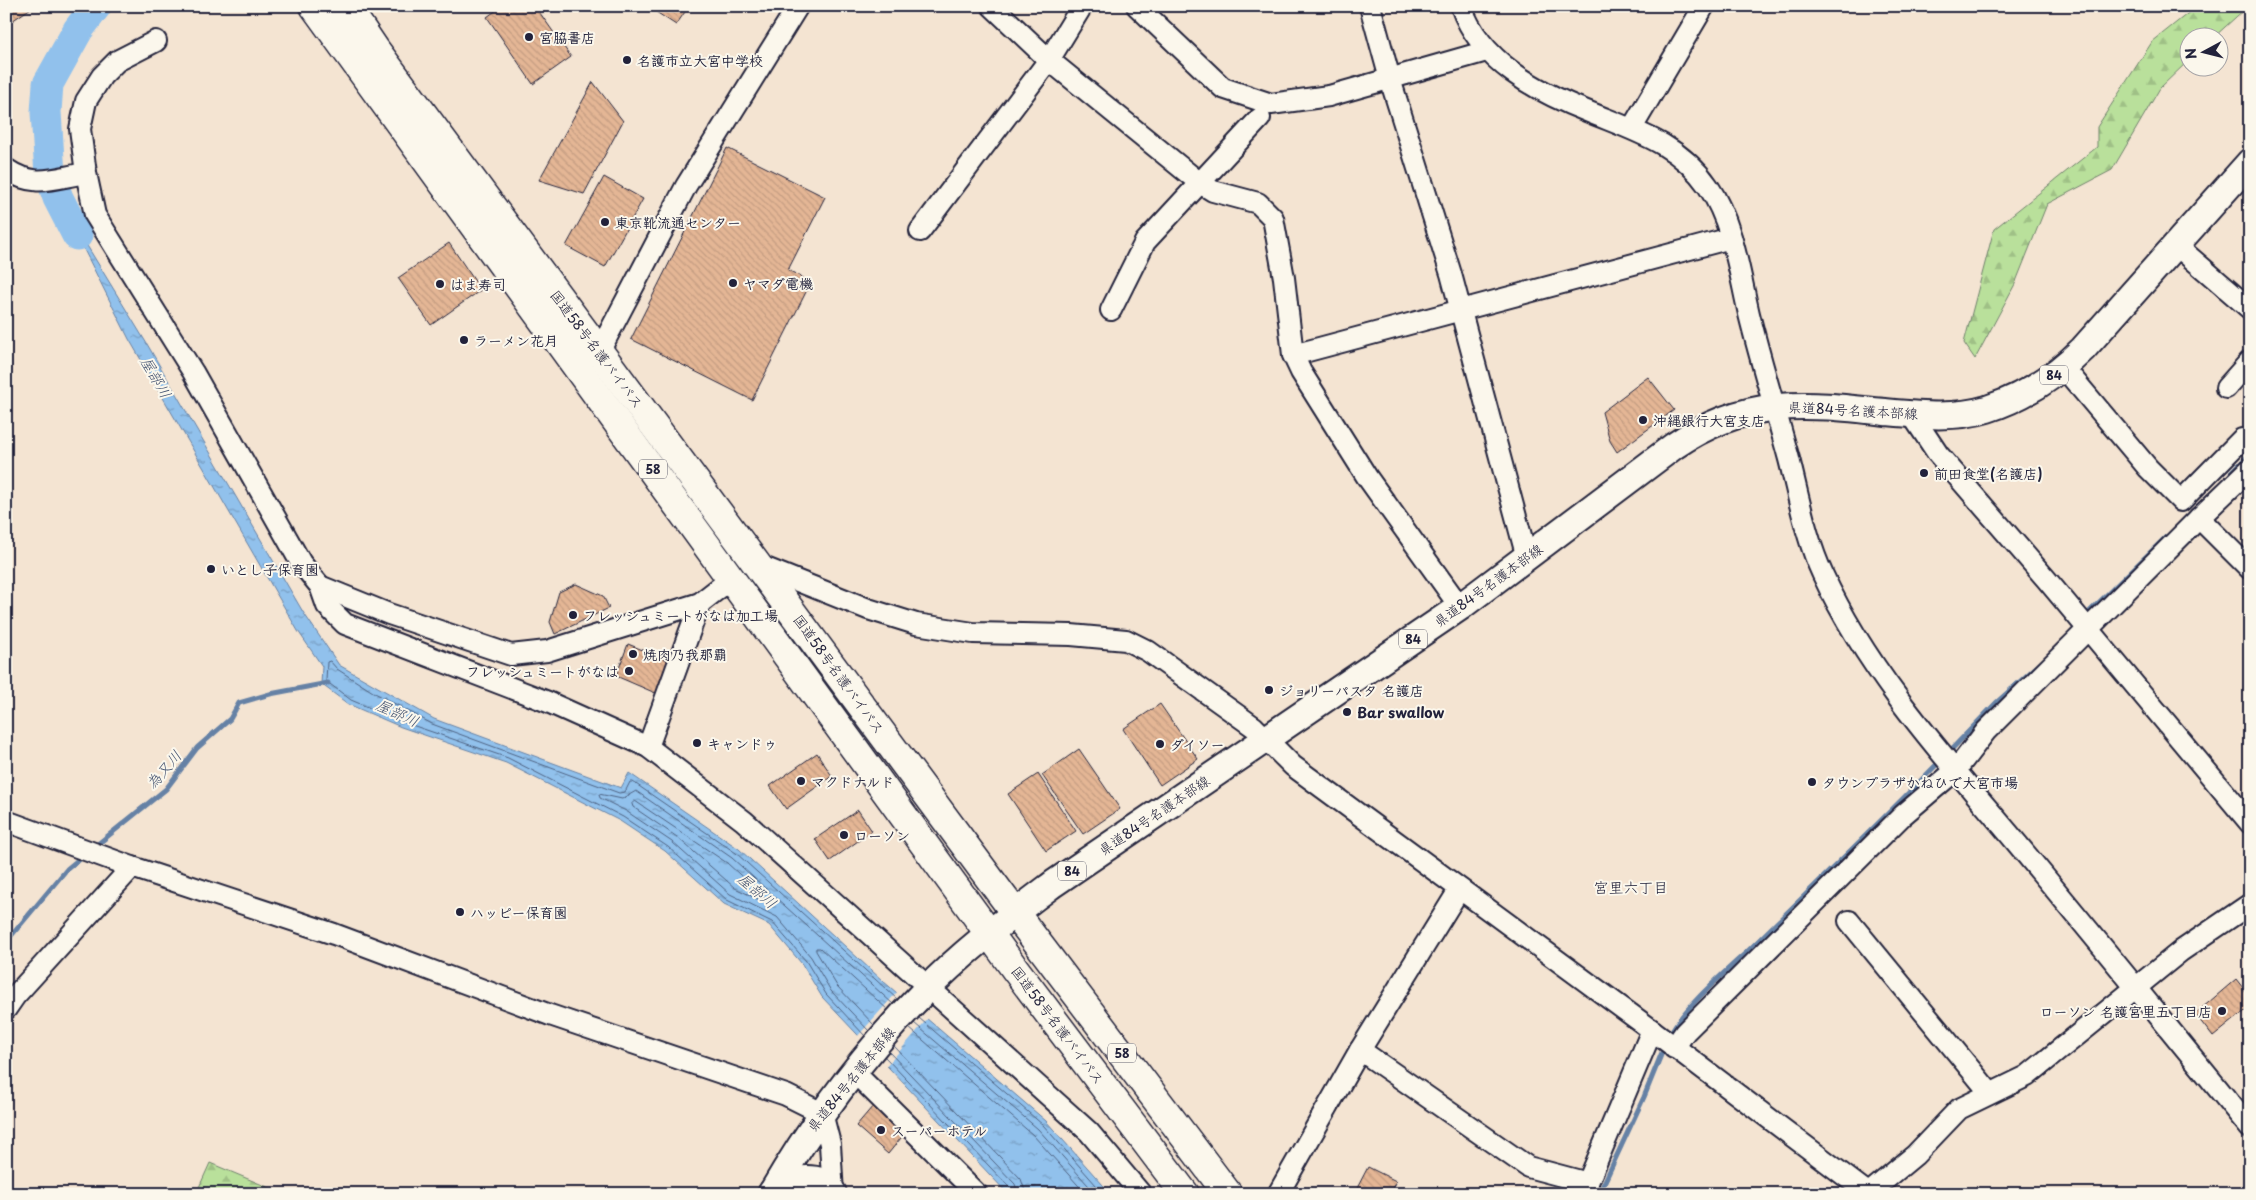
<svg xmlns="http://www.w3.org/2000/svg" width="2256" height="1200" viewBox="0 0 2256 1200" font-family="'Playpen Sans','Klee One',sans-serif">
	<defs>
		<pattern id="forest-firs" width="22" height="20" patternUnits="userSpaceOnUse" patternTransform="scale(1.25)"><rect width="22" height="20" fill="#b9e09b"/><path d="M5 1l3.5 6h-7zM16 11l3.5 6h-7z" fill="#9fc086"/></pattern>
		<pattern id="water-ripples" width="26" height="14" patternUnits="userSpaceOnUse" patternTransform="scale(1.25)"><rect width="26" height="14" fill="#91c1ec"/><path d="M2 4q2-2 4 0t4 0M15 11q2-2 4 0t4 0" fill="none" stroke="#769cc0"/></pattern>
		<pattern id="building-back-hatch" width="6" height="6" patternUnits="userSpaceOnUse" patternTransform="scale(1.25)"><rect width="6" height="6" fill="#e4b695"/><path d="M-1 5l2 2M0 0l6 6M5-1l2 2" fill="none" stroke="#c39c81"/></pattern>
	</defs>
	<rect width="100%" height="100%" fill="#f4e4d2"/>
	<filter id="ink" filterUnits="userSpaceOnUse"><feTurbulence type="fractalNoise" baseFrequency=".02" numOctaves="2"/><feDisplacementMap in="SourceGraphic" scale="10" xChannelSelector="R" yChannelSelector="G"/><feConvolveMatrix kernelMatrix="1 2 1 2 8 2 1 2 1" color-interpolation-filters="sRGB"/></filter>
	<g filter="url(#ink)">
		<g fill="url(#forest-firs)" stroke="#6e816b">
			<polygon points="2197,6 2250,6 2250,8 2247,7 2214,37 2188,38 2188,61 2160,88 2112,170 2047,204 2015,284 1975,359 1964,343 1994,229 2097,147 2097,127 2152,42"/>
			<polygon points="210,1163 284,1194 196,1194"/>
		</g>
		<polygon fill="url(#water-ripples)" stroke="#6581a5" points="58,198 147,344 303,612 339,665 434,719 621,788 629,773 739,849 883,981 1046,1121 1111,1194 1008,1194 822,997 802,964 769,925 724,904 665,851 620,821 506,763 401,727 348,704 321,684 322,666 298,631 129,339"/>
		<polygon fill="#f4e4d2" points="898,991 929,1017 885,1068 856,1038"/>
		<g fill="none" stroke-linecap="round" stroke-linejoin="round">
			<g stroke="#4e6282" stroke-width="1">
				<polygon points="635,801 727,863 763,896 763,900 760,900 735,888 677,837 633,807 632,804"/>
				<polyline points="919,1018 1043,1125 1104,1194"/>
				<polyline points="914,1023 1038,1129 1096,1194"/>
				<polyline points="874,1025 837,986 816,951 816,948 820,948 888,1010"/>
				<polyline points="909,1028 1033,1135 1086,1194"/>
				<polyline points="869,1031 831,991 811,957 777,917 730,894 672,842 626,811 600,798 599,794 622,799 636,791 732,858 893,1004"/>
				<polyline points="865,1036 826,994 806,961 772,922 727,900 668,847 623,817 508,758 403,722 351,700 326,681 327,662 330,661 337,669 373,692 432,724 619,793 625,792 630,782 633,782 736,853 897,999"/>
				<polyline points="894,1046 1021,1179 1026,1194"/>
				<polyline points="889,1052 1015,1184 1018,1194"/>
				<polyline points="885,1057 1010,1188 1012,1194"/>
			</g>
			<g stroke="#6581a5" stroke-width="5">
				<polyline points="2231,473 2250,454"/>
				<polyline points="2084,617 2166,537"/>
				<polyline points="1947,754 1997,702 2043,661"/>
				<polyline points="93,848 166,789 197,748 230,719 239,703 270,694 328,683"/>
				<polyline points="6,942 67,869 84,855"/>
				<path d="M1669,1037C1679,1011 1729,969 1751,948C1814,886 1879,824 1941,760"/>
				<polyline points="1599,1194 1644,1097 1665,1045"/>
			</g>
			<polyline stroke="#91c1ec" stroke-width="31" points="77,235 58,198 50,175 46,112 48,84 78,30 96,6"/>
		</g>
		<g fill="url(#building-back-hatch)" stroke="#22223b">
			<polygon points="6,6 34,6 6,25"/>
			<polygon points="502,6 535,6 571,57 533,84 487,17"/>
			<polygon points="647,6 689,6 676,25"/>
			<polygon points="593,82 623,121 584,194 539,180"/>
			<polygon points="727,148 825,197 788,270 811,282 752,400 631,339"/>
			<polygon points="604,177 643,199 605,267 566,246"/>
			<polygon points="449,243 481,290 431,325 398,278"/>
			<polygon points="1648,377 1674,410 1617,452 1610,441 1602,412"/>
			<polygon points="576,584 603,596 609,608 555,634 550,622 559,592"/>
			<polygon points="628,644 670,661 660,695 616,676"/>
			<polygon points="1160,704 1198,759 1160,785 1123,729"/>
			<polygon points="1079,749 1120,809 1083,834 1042,775"/>
			<polygon points="817,753 832,776 786,809 770,786"/>
			<polygon points="1038,774 1076,831 1046,851 1008,794"/>
			<polygon points="858,810 872,831 830,861 815,839"/>
			<polygon points="2236,979 2250,997 2250,1007 2213,1037 2195,1014"/>
			<polygon points="873,1106 905,1133 888,1154 856,1126"/>
			<polygon points="1368,1167 1396,1181 1389,1194 1354,1194"/>
		</g>
		<g fill="none" stroke-linecap="round" stroke-linejoin="round">
			<g stroke="#22223b" stroke-width="24">
				<g id="minor">
					<polyline points="992,6 1049,60 1200,183 1213,191 1258,203 1273,218 1284,278 1293,355 1301,372 1367,477 1460,607"/>
					<polyline points="1137,6 1223,88 1271,104 1329,96 1487,51"/>
					<polyline points="1370,6 1390,79 1451,274 1527,558"/>
					<path d="M1461,6C1480,62 1538,92 1589,112C1635,131 1678,143 1708,186C1733,223 1739,271 1749,314C1761,363 1776,411 1789,459C1799,498 1806,539 1823,575C1868,673 1946,759 2015,841C2094,936 2172,1032 2250,1128"/>
					<polyline points="156,41 117,61 102,76 86,101 80,129 86,173 95,215 193,372 301,563 320,586 327,606 345,624 548,702 648,747 744,821 1089,1132 1141,1194"/>
					<polyline points="1632,128 1704,6"/>
					<path d="M6,169C35,189 54,178 86,173"/>
					<polyline points="920,231 1049,60 1082,6"/>
					<polyline points="2177,246 2250,309"/>
					<polyline points="1111,310 1145,242 1260,118"/>
					<polyline points="599,352 686,186 798,6"/>
					<polyline points="1293,355 1731,238"/>
					<polyline points="2064,368 2148,468 2181,501 2242,439"/>
					<polyline points="2226,388 2250,361"/>
					<polyline points="1912,415 1938,454 2047,580 2250,823"/>
					<polyline points="2250,469 2199,518 2250,569"/>
					<polyline points="758,565 868,609 916,624 973,633 1071,635 1126,640 1148,651 1254,727 1293,766 1652,1030 1869,1194"/>
					<polyline points="320,586 389,614 511,655 547,651 700,603 732,578"/>
					<polyline points="648,747 700,603"/>
					<polyline points="6,821 132,867 334,934 550,1015 786,1095 822,1113 830,1144 833,1194"/>
					<polyline points="1849,921 1990,1093"/>
					<polyline points="6,1009 15,996 132,867"/>
					<polyline points="1674,1048 1685,1032 1903,815 1956,770 1986,731 2199,518"/>
					<polyline points="1360,1050 1528,1167 1588,1183"/>
					<polyline points="854,1072 977,1194"/>
					<polyline points="1278,1194 1360,1050 1459,890"/>
					<polyline points="1583,1194 1652,1030"/>
					<polyline points="1868,1194 1915,1155 1959,1109 2027,1076 2181,951 2250,904"/>
				</g>
			</g>
			<g stroke="#22223b" stroke-width="30">
				<g id="major">
					<path d="M772,1192C793,1181 801,1175 825,1182L833,1193"/>
					<path d="M771,1194C813,1122 863,1054 922,994C961,953 1008,918 1053,884L1460,607L1674,446C1746,397 1803,403 1885,412C1918,415 1955,419 1987,409C2024,397 2056,376 2083,349L2250,162"/>
				</g>
			</g>
			<g stroke="#22223b" stroke-width="31">
				<g id="highway">
					<polyline points="314,6 1015,969 1185,1194"/>
					<polyline points="346,6 375,49 1015,913 1228,1194"/>
				</g>
			</g>
			<use href="#minor" stroke="#fbf7ec" stroke-width="20"/>
			<use href="#major" stroke="#fbf7ec" stroke-width="26"/>
			<use href="#highway" stroke="#fbf7ec" stroke-width="28"/>
		</g>
	</g>
	<g fill="#22223b" stroke="#fbf7ec" stroke-width="2">
		<circle cx="529" cy="37" r="5"/>
		<circle cx="627" cy="60" r="5"/>
		<circle cx="605" cy="222" r="5"/>
		<circle cx="733" cy="283" r="5"/>
		<circle cx="440" cy="284" r="5"/>
		<circle cx="464" cy="340" r="5"/>
		<circle cx="1643" cy="420" r="5"/>
		<circle cx="1924" cy="473" r="5"/>
		<circle cx="211" cy="569" r="5"/>
		<circle cx="573" cy="615" r="5"/>
		<circle cx="633" cy="654" r="5"/>
		<circle cx="629" cy="671" r="5"/>
		<circle cx="1269" cy="690" r="5"/>
		<circle cx="1347" cy="712" r="5"/>
		<circle cx="697" cy="743" r="5"/>
		<circle cx="1160" cy="744" r="5"/>
		<circle cx="801" cy="781" r="5"/>
		<circle cx="1812" cy="782" r="5"/>
		<circle cx="844" cy="835" r="5"/>
		<circle cx="460" cy="912" r="5"/>
		<circle cx="2222" cy="1011" r="5"/>
		<circle cx="881" cy="1130" r="5"/>
	</g>
	<g text-anchor="middle" dominant-baseline="central" stroke-width="4" stroke-linejoin="round" paint-order="stroke">
		<g fill="#fbf7ec" stroke="#636270" stroke-width="1">
			<rect x="2040" y="365.5" width="28" height="19" rx="4"/>
			<rect x="639" y="459.5" width="28" height="19" rx="4"/>
			<rect x="1399" y="629.5" width="28" height="19" rx="4"/>
			<rect x="1058" y="861.5" width="28" height="19" rx="4"/>
			<rect x="1108" y="1043.5" width="28" height="19" rx="4"/>
		</g>
		<g font-size="12" font-weight="bold" fill="#22223b">
			<text x="2054" y="375">84</text>
			<text x="653" y="469">58</text>
			<text x="1413" y="639">84</text>
			<text x="1072" y="871">84</text>
			<text x="1122" y="1053">58</text>
		</g>
		<g font-size="14" font-weight="bold" fill="#22223b" stroke="#fbf7ec" text-anchor="start">
			<text x="539" y="37">宮脇書店</text>
			<text x="637" y="60">名護市立大宮中学校</text>
			<text x="615" y="222">東京靴流通センター</text>
			<text x="743" y="283">ヤマダ電機</text>
			<text x="450" y="284">はま寿司</text>
			<text x="474" y="340">ラーメン花月</text>
			<text x="1653" y="420">沖縄銀行大宮支店</text>
			<text x="1934" y="473">前田食堂(名護店)</text>
			<text x="221" y="569">いとし子保育園</text>
			<text x="583" y="615">フレッシュミートがなは加工場</text>
			<text x="643" y="654">焼肉乃我那覇</text>
			<text x="619" y="671" text-anchor="end">フレッシュミートがなは</text>
			<text x="1279" y="690">ジョリーパスタ 名護店</text>
			<text x="1357" y="712">Bar swallow</text>
			<text x="707" y="743">キャンドゥ</text>
			<text x="1170" y="744">ダイソー</text>
			<text x="811" y="781">マクドナルド</text>
			<text x="1822" y="782">タウンプラザかねひで大宮市場</text>
			<text x="854" y="835">ローソン</text>
			<text x="470" y="912">ハッピー保育園</text>
			<text x="2212" y="1011" text-anchor="end">ローソン 名護宮里五丁目店</text>
			<text x="891" y="1130">スーパーホテル</text>
		</g>
		<g font-size="14" fill="#22223b" stroke="#fbf7ec">
			<text transform="translate(597 349) rotate(53)">国道58号名護バイパス</text>
			<text transform="translate(1853 410) rotate(3)">県道84号名護本部線</text>
			<text transform="translate(1488 585) rotate(-36)">県道84号名護本部線</text>
			<text transform="translate(839 674) rotate(54)">国道58号名護バイパス</text>
			<text transform="translate(1154 815) rotate(-34)">県道84号名護本部線</text>
			<text transform="translate(1058 1025) rotate(53)">国道58号名護バイパス</text>
			<text transform="translate(851 1079) rotate(-51)">県道84号名護本部線</text>
		</g>
		<g font-size="15" font-style="italic" fill="#435270" stroke="#fbf7ec">
			<text transform="translate(157 377) rotate(60)">屋部川</text>
			<text transform="translate(398 712) rotate(25)">屋部川</text>
			<text transform="translate(163 769) rotate(-49)">為又川</text>
			<text transform="translate(758 890) rotate(41)">屋部川</text>
		</g>
		<g font-size="15" fill="#22223b" stroke="#fbf7ec">
			<text x="1631" y="886">宮里六丁目</text>
		</g>
	</g>
	<rect width="2256" height="1200" fill="none" stroke="#fbf7ec" stroke-width="25"/>
	<rect x="12" y="12" width="2231" height="1175" fill="none" stroke="#22223b" stroke-width="2" filter="url(#ink)"/>
	<g transform="translate(2204 52) rotate(263)"><circle r="24" fill="#fbf7ec" stroke="#a4a2a5"/>
	<path d="M0-4L9 19L0 12L-9 19Z" fill="#22223b"/>
	<text y="-8" font-size="14" font-weight="bold" text-anchor="middle" fill="#22223b">N</text>
	</g>
</svg>
